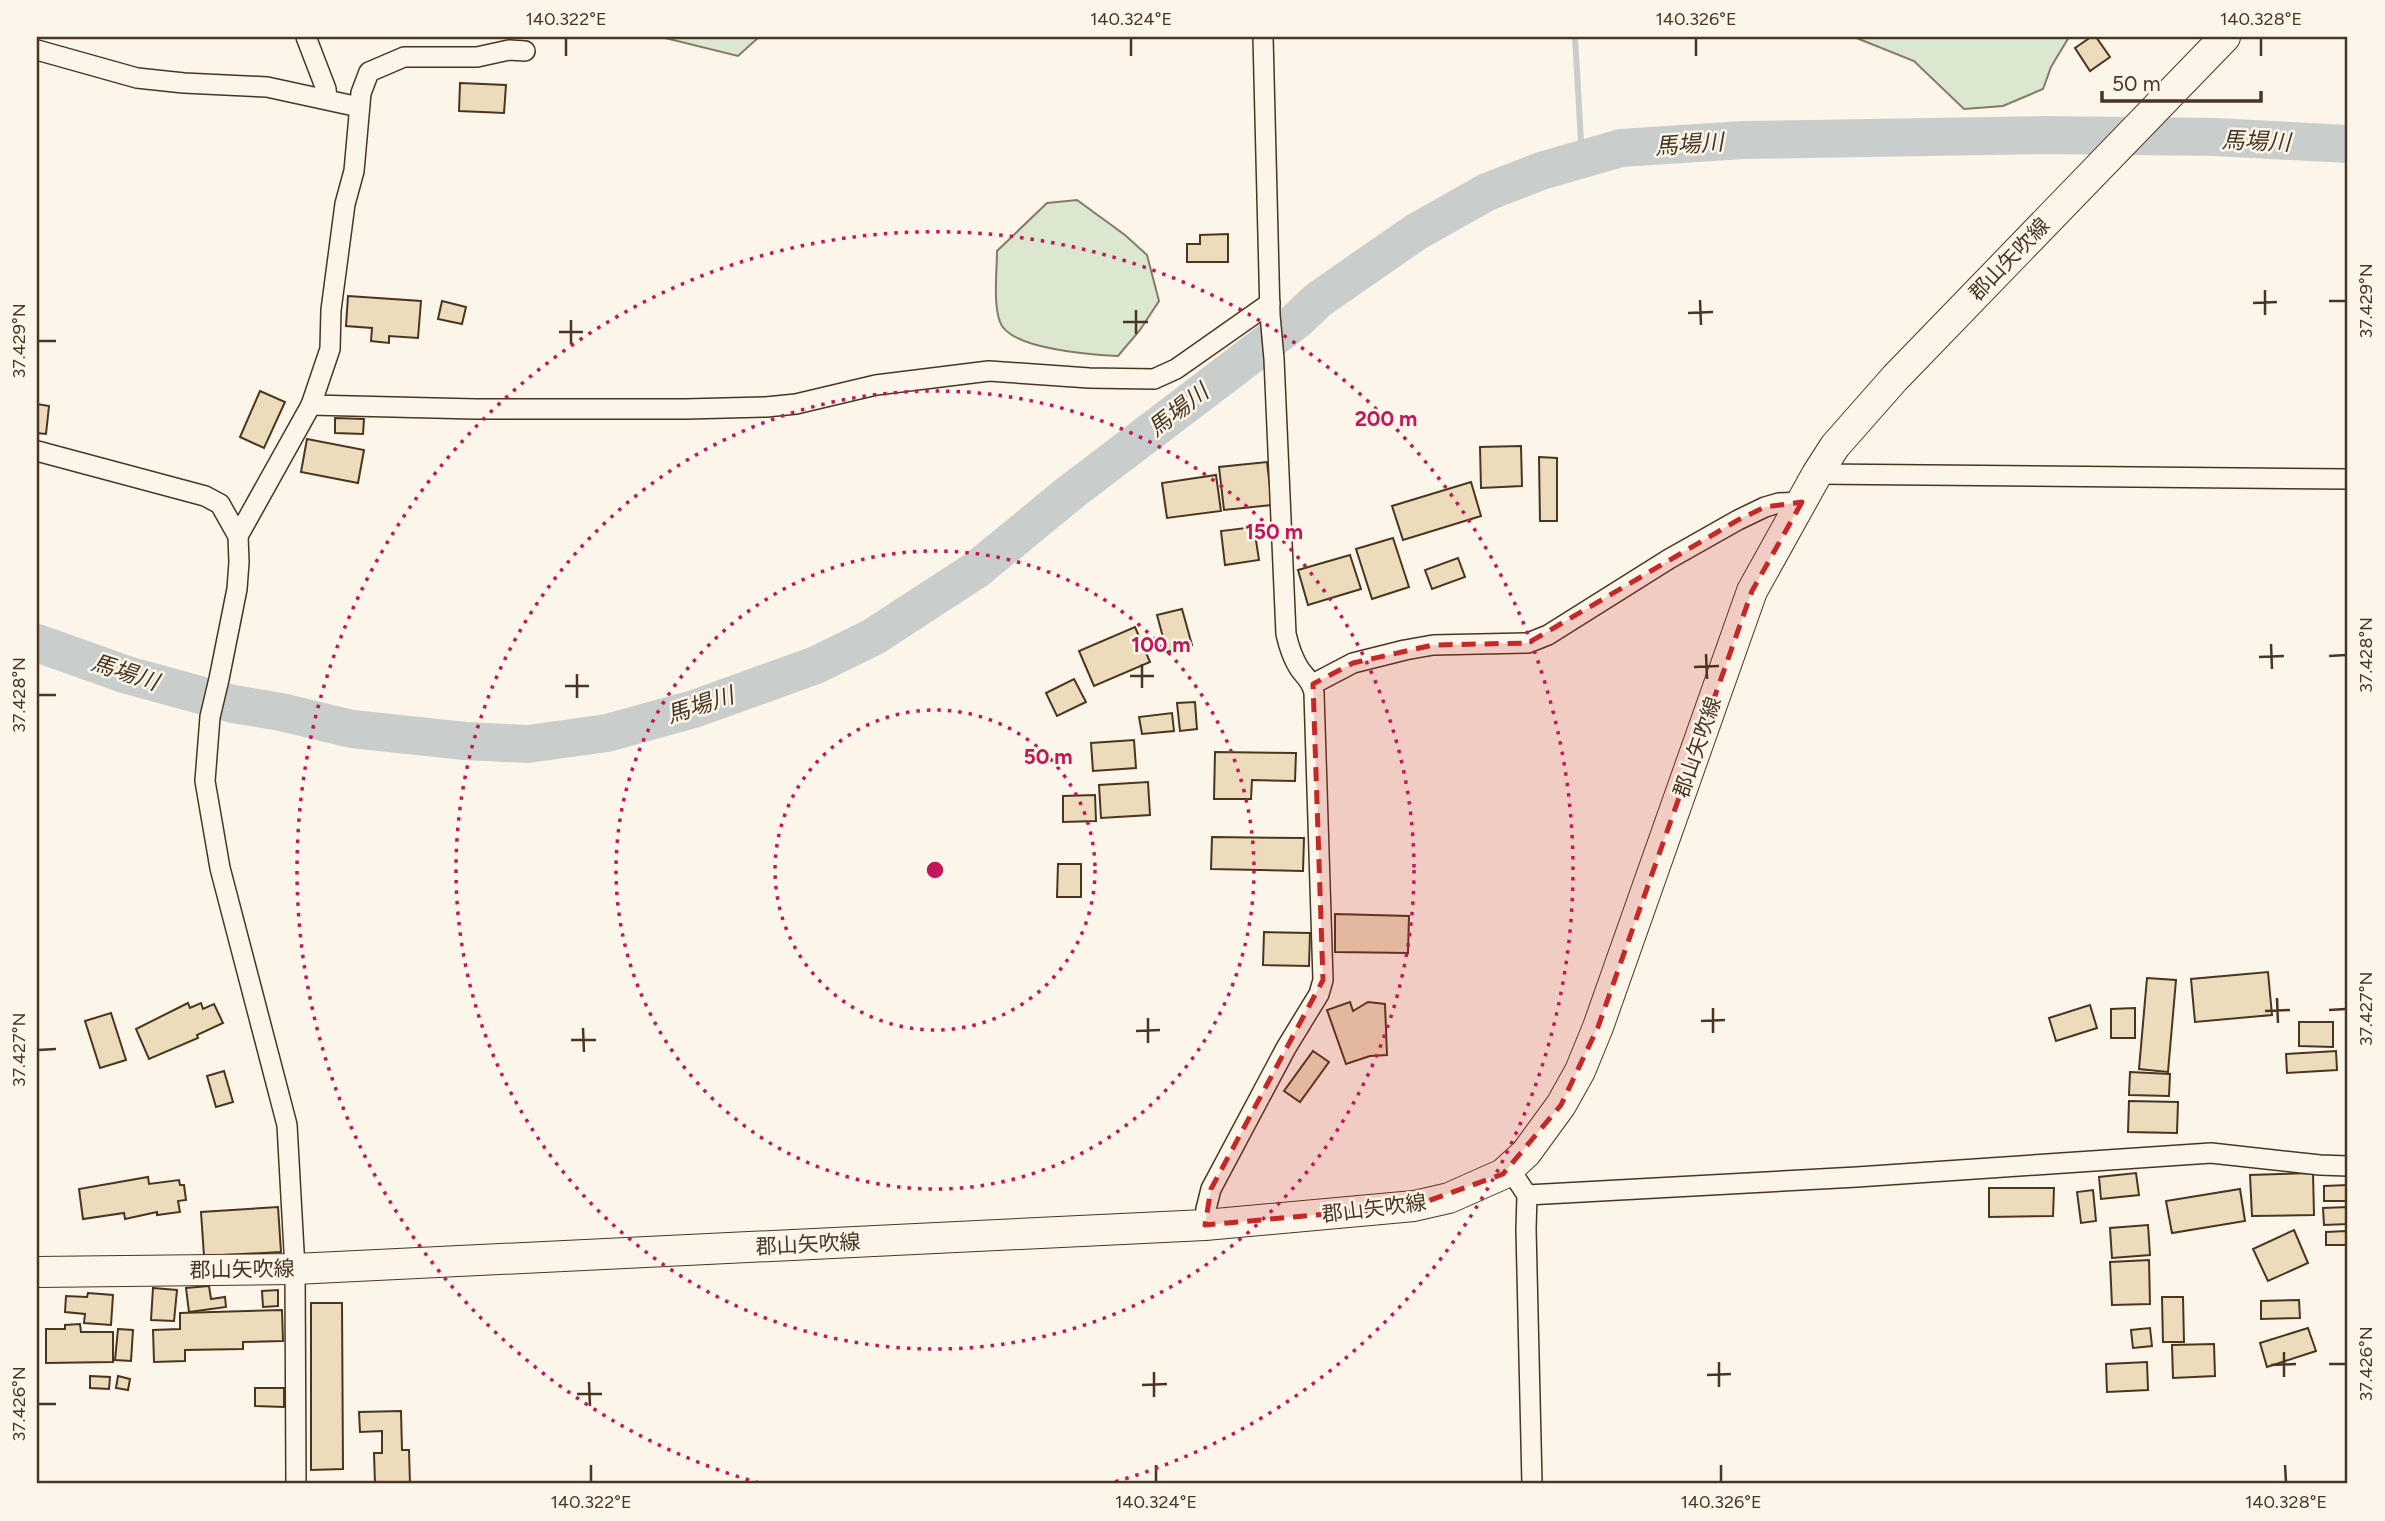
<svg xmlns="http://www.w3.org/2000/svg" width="2385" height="1521" viewBox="0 0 2385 1521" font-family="Figtree,'Noto Sans JP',sans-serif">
	<rect width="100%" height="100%" fill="#fbf6e9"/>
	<g fill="#dce7d0" stroke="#887966" stroke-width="2">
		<polygon points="661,37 759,37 738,56"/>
		<polygon points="1854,37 2069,37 2051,67 2043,89 2003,106 1964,109 1914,61"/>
		<path d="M1077,200L1125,235L1147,255L1159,301L1140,330L1118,356C1093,355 1009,349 1000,322C993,303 997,271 997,251L1047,203Z"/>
	</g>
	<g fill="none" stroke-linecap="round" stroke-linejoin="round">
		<polyline stroke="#c9cecd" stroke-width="6" points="1575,37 1582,159"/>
		<polyline stroke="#c9cecd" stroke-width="38" points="37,643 127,675 233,704 281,712 352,729 465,741 528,744 607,733 694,709 816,665 873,637 976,570 1071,492 1297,320 1318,300 1416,232 1487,192 1541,171 1621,148 1743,140 2046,135 2214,137 2348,144"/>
	</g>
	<g fill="#ecdcbc" stroke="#4a3520" stroke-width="2">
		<polygon points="2091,37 2096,37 2110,57 2090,71 2075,48"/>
		<polygon points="460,83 506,85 504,113 459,111"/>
		<polygon points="1228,234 1228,262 1187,262 1187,244 1200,244 1200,235"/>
		<polygon points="348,296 421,301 418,338 389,336 389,343 371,341 372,328 346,326"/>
		<polygon points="442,301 466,307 462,324 438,319"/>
		<polygon points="260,391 285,402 264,448 240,437"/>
		<polygon points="37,404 49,406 46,434 37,433"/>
		<polygon points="335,418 364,419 363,434 335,433"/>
		<polygon points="307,439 364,450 358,483 301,472"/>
		<polygon points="1521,446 1522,486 1481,488 1480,447"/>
		<polygon points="1539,457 1557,458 1557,521 1540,521"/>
		<polygon points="1267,462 1272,505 1224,510 1219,467"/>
		<polygon points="1216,475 1221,511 1167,518 1162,483"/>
		<polygon points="1471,482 1481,516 1403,540 1392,506"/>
		<polygon points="1254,527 1259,560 1225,565 1221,531"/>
		<polygon points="1393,538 1409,587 1372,599 1356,549"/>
		<polygon points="1350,555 1361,589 1308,605 1298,570"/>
		<polygon points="1458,558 1465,577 1432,589 1425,570"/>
		<polygon points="1182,609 1192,645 1167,652 1157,615"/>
		<polygon points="1135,627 1150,662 1094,686 1079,651"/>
		<polygon points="1074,679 1086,702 1057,716 1046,693"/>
		<polygon points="1195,702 1197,729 1180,731 1177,703"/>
		<polygon points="1172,713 1174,731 1142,734 1139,717"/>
		<polygon points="1134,740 1136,768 1093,771 1091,743"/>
		<polygon points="1215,752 1296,753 1295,781 1252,780 1251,799 1214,799"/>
		<polygon points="1148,782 1150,815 1101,818 1099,785"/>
		<polygon points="1095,795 1096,821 1063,822 1063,796"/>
		<polygon points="1212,837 1304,838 1303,871 1211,869"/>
		<polygon points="1058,864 1081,864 1081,897 1057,897"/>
		<polygon points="1335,914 1409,916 1408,953 1335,952"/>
		<polygon points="1264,932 1310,933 1309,966 1263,965"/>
		<polygon points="2268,972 2272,1015 2195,1022 2191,979"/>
		<polygon points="2147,978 2176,980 2168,1072 2139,1069"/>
		<polygon points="1350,1002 1353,1011 1368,1002 1385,1004 1387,1055 1370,1056 1346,1064 1327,1010"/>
		<polygon points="188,1003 190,1008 201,1003 203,1009 214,1004 223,1023 197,1035 198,1038 149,1059 136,1029"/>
		<polygon points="2090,1005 2097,1028 2056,1041 2049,1018"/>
		<polygon points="2135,1008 2135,1038 2111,1038 2111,1009"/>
		<polygon points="111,1013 126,1060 100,1068 85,1021"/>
		<polygon points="2299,1022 2333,1022 2333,1047 2299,1046"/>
		<polygon points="1313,1051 1329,1062 1300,1102 1284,1091"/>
		<polygon points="2336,1051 2337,1070 2287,1073 2286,1054"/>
		<polygon points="224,1071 233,1102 216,1107 207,1076"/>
		<polygon points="2130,1072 2170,1074 2169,1096 2129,1095"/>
		<polygon points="2129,1101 2178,1102 2177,1133 2128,1132"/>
		<polygon points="2136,1173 2139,1195 2101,1199 2099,1177"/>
		<polygon points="2313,1173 2314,1215 2252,1216 2250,1175"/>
		<polygon points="148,1177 149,1184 179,1180 180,1185 184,1185 186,1200 178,1201 180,1212 157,1215 157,1212 125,1219 124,1213 83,1219 79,1189"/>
		<polygon points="2348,1185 2348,1201 2324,1201 2324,1186"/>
		<polygon points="1989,1188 2054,1188 2053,1216 1989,1217"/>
		<polygon points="2240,1189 2245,1221 2172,1233 2166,1201"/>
		<polygon points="2093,1190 2096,1221 2081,1223 2077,1192"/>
		<polygon points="278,1207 281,1252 204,1256 201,1212"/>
		<polygon points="2348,1207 2348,1224 2324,1225 2323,1208"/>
		<polygon points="2148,1225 2150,1255 2112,1258 2110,1228"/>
		<polygon points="2294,1230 2308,1263 2268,1281 2253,1249"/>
		<polygon points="2346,1231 2346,1245 2326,1245 2326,1232"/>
		<polygon points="2149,1260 2150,1304 2112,1305 2110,1262"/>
		<polygon points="209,1286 211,1299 225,1297 226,1307 189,1312 186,1288"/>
		<polygon points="153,1288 177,1290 174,1321 151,1320"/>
		<polygon points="278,1290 278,1306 263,1307 262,1291"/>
		<polygon points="88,1293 113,1295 111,1325 84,1323 85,1314 65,1312 66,1296 87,1297"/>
		<polygon points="2162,1297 2183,1297 2184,1342 2163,1342"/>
		<polygon points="2299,1300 2300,1318 2261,1319 2261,1301"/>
		<polygon points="311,1303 342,1303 343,1469 311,1470"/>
		<polygon points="282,1310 283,1341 243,1342 243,1349 185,1350 185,1361 154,1362 153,1330 180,1329 180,1313"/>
		<polygon points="80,1324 81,1332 113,1332 113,1362 46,1363 46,1329 65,1329 65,1325"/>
		<polygon points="2150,1328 2152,1346 2133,1348 2131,1330"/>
		<polygon points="2308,1328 2316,1351 2267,1367 2260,1343"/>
		<polygon points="118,1329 133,1330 131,1361 115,1360"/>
		<polygon points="2214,1344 2215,1376 2173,1378 2172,1345"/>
		<polygon points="2147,1362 2148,1390 2107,1392 2106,1364"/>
		<polygon points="90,1376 110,1377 109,1389 90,1388"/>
		<polygon points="118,1376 130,1379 128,1390 116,1388"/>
		<polygon points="255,1388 284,1388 284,1407 255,1406"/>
		<polygon points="401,1411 402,1450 409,1450 410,1484 375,1484 374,1453 382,1453 382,1431 360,1432 359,1412"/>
	</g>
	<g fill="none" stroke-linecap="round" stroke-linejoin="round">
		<g stroke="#4a3520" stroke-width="22">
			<g id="minor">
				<polyline points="306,37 326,89 327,99"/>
				<polyline points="37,50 137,78 184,83 267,87 359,107"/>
				<polyline points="311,405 475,409 686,409 766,407 796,404 876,385 989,371 1089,378 1154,379 1176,369 1270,303"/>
				<polyline points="37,451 205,496 220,504 238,536 239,562 237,589 219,679 210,717 205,781 220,868 287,1125 295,1269 296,1484"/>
				<polyline points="1817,474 2348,479"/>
				<polyline points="238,536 311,405 330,349 331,310 345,204 354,171 361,93 369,72 404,57 477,57 509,50 525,51"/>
				<polyline points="1313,684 1353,663 1405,650 1433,645 1528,643 1548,635 1669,559 1738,520 1765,507 1779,503 1802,502"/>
				<polyline points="1509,1168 1527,1195 1526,1229 1532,1484"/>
				<polyline points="1527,1195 1857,1177 2211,1153 2320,1165 2348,1166"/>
				<path d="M1205,1225L1206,1209L1211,1189L1286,1048L1319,994L1323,980L1314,693C1312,681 1305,677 1299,668C1292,657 1289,647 1286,634L1274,359L1270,315L1263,37"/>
			</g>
		</g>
		<g stroke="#4a3520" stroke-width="32">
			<polyline id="primary" points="37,1272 295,1269 1205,1225 1414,1206 1449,1198 1503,1174 1526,1153 1561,1105 1580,1071 1598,1027 1752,591 1817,474 1835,446 1895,378 2225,37"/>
		</g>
		<use href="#minor" stroke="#fbf6e9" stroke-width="19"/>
		<use href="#primary" stroke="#fbf6e9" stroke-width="30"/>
	</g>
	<path fill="#c62828" fill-opacity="0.2" stroke="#c62828" stroke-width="5" stroke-dasharray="14 9" stroke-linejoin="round" d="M1802,502L1752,591L1598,1027L1561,1105L1503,1174L1414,1206L1205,1225L1211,1189L1323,980L1313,684L1353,663L1433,645L1528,643L1738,520L1765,507Z"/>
	<path fill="none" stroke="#4a3520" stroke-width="2.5" d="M566,38V56M1131,38V56M1696,38V56M2261,38V56M2265,290V315M1700,300L1701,325M2329,301H2346M2253,303L2277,302M1136,310V334M1688,313L1713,312M571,320V344M1123,322H1148M559,332H583M38,341H56M2271,644L2272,669M1706,654L1707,679M2329,656L2346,655M2259,657L2284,656M1142,664V688M1694,667L1719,666M577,674V698M1130,676H1154M565,686H589M38,695H56M2277,998L2278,1023M1713,1008V1033M2329,1010L2346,1009M2265,1011L2290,1010M1148,1018V1043M1701,1021L1725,1020M583,1028L584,1052M1136,1031L1160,1030M571,1040H596M38,1050L56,1049M2284,1352V1377M1719,1362V1387M2329,1364H2346M2271,1365L2296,1364M1154,1372V1397M1707,1375L1731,1374M589,1382L590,1406M1142,1385L1167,1384M577,1394H602M38,1404H56M591,1465V1482M1156,1465V1482M1721,1465V1482M2285,1465L2286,1482"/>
	<g fill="none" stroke="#c2185b" stroke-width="3.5" stroke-dasharray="3.5 7">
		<circle cx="935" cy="870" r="160"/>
		<circle cx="935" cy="870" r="319"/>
		<circle cx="935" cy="870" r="479"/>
		<path d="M759 1483A638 638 0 1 1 1111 1483"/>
	</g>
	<g text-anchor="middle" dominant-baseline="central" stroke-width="5" stroke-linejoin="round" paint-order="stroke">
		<g font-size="21" fill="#4a3520" stroke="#fbf6e9">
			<text transform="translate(2009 259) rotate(-46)">郡山矢吹線</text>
			<text transform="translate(1697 747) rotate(-71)">郡山矢吹線</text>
			<text transform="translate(1374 1208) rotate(-7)">郡山矢吹線</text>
			<text transform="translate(808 1244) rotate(-3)">郡山矢吹線</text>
			<text transform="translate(242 1269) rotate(-1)">郡山矢吹線</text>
		</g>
		<g font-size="23" font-style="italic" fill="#4a3520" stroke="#fbf6e9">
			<text transform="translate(2256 141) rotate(2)">馬場川</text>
			<text transform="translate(1689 144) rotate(-4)">馬場川</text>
			<text transform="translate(1178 410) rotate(-38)">馬場川</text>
			<text transform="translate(125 672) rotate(18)">馬場川</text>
			<text transform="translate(700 705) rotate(-18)">馬場川</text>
		</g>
	</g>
	<circle cx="935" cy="870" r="10" fill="#c2185b" stroke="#fbf6e9" stroke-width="3.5"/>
	<g font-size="21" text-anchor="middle" font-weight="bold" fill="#c2185b" stroke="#fbf6e9" stroke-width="5" stroke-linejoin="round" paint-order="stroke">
		<text x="1386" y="426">200 m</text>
		<text x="1274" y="539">150 m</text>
		<text x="1161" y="652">100 m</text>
		<text x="1048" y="764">50 m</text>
	</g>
	<rect width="2385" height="1521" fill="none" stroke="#fbf6e9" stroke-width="77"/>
	<path d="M2102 91v10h159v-10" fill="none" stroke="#4a3520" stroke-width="3.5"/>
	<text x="2112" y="91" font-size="21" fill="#4a3520" stroke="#fbf6e9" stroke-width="5" paint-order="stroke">50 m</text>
	<rect x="38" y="38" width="2308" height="1444" fill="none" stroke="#4a3520" stroke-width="2.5"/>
	<g font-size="18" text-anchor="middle" fill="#4a3520">
		<text x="566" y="25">140.322°E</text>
		<text x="1131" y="25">140.324°E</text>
		<text x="1696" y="25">140.326°E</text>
		<text x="2261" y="25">140.328°E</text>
		<text transform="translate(2366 301) rotate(-90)" y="6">37.429°N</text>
		<text transform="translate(19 341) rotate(-90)" y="6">37.429°N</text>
		<text transform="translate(2366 655) rotate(-90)" y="6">37.428°N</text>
		<text transform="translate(19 695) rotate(-90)" y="6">37.428°N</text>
		<text transform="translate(2366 1009) rotate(-90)" y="6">37.427°N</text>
		<text transform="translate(19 1050) rotate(-90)" y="6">37.427°N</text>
		<text transform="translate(2366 1364) rotate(-90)" y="6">37.426°N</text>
		<text transform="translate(19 1404) rotate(-90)" y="6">37.426°N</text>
		<text x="591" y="1508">140.322°E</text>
		<text x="1156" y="1508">140.324°E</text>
		<text x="1721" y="1508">140.326°E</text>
		<text x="2286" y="1508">140.328°E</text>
	</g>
</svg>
